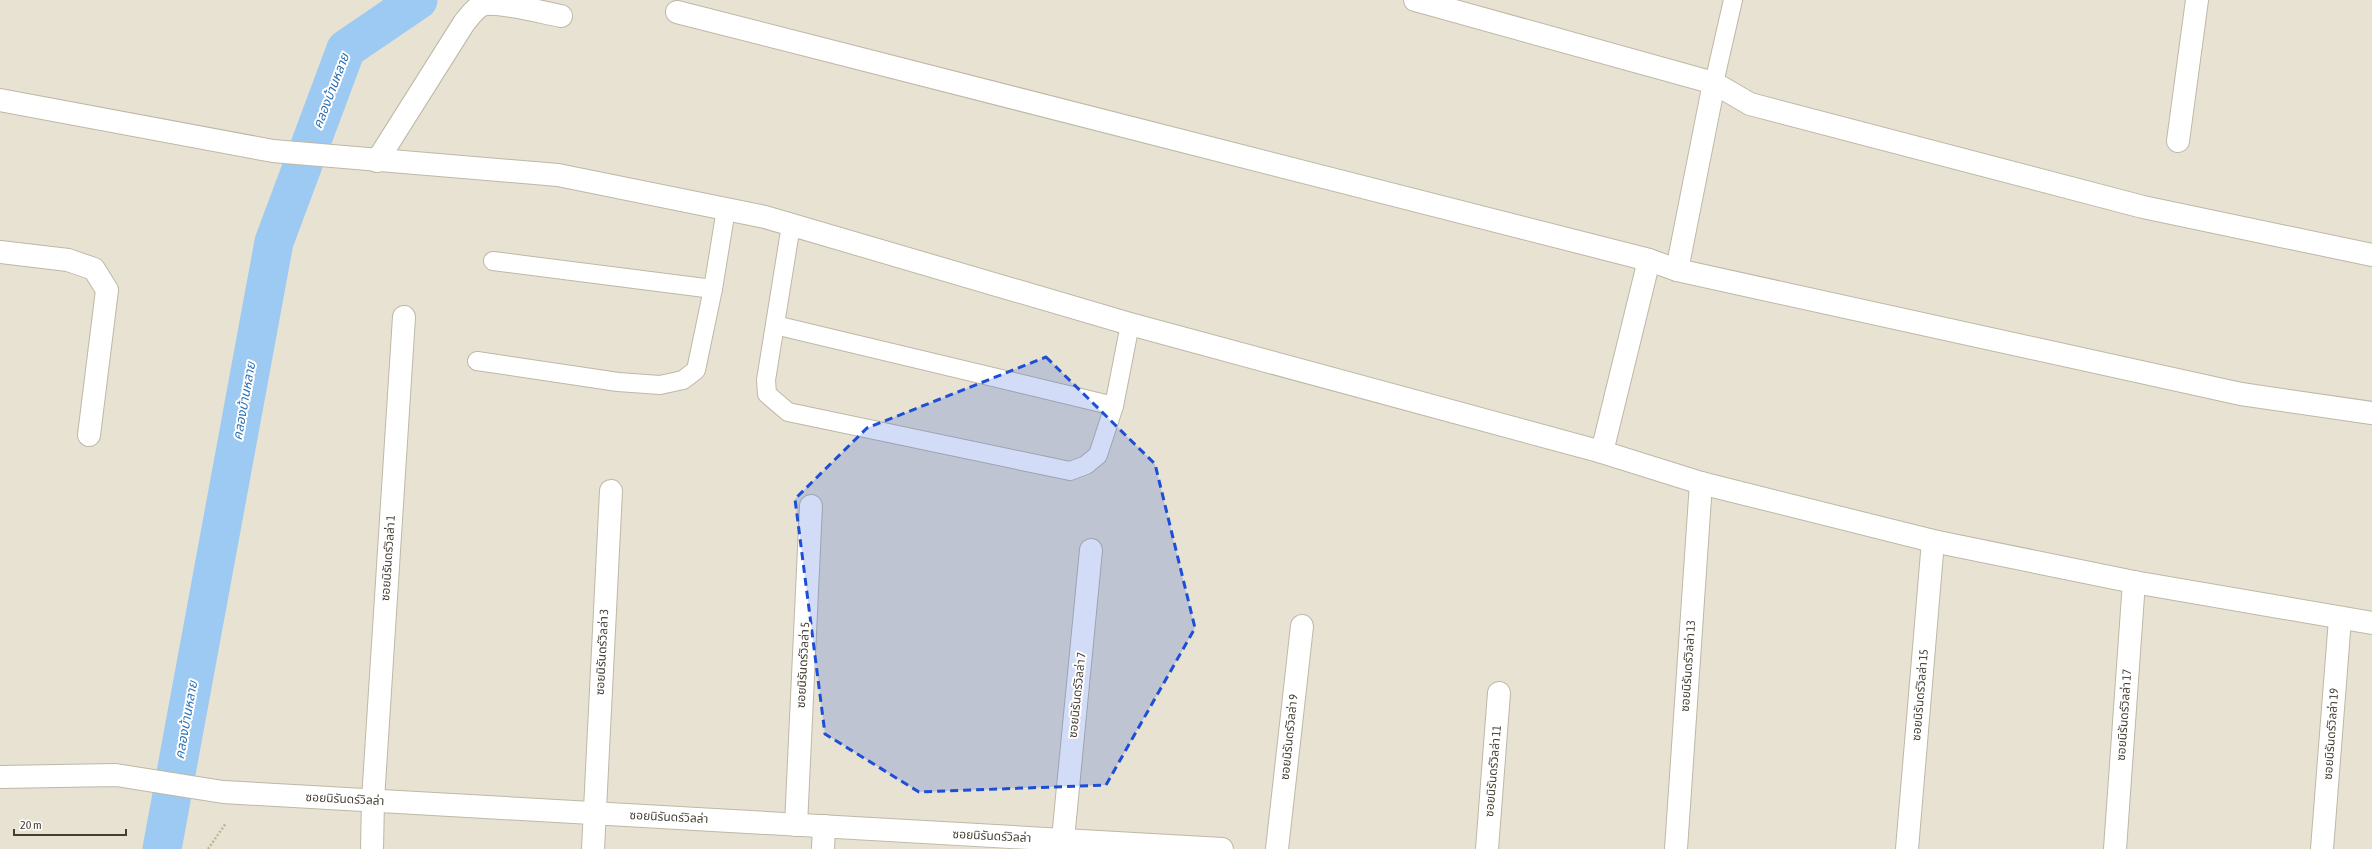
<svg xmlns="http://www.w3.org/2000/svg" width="2372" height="849" viewBox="0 0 2372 849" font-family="'Asap Condensed','Noto Sans Thai',sans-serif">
	<rect width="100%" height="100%" fill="#f3efe4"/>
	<rect fill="#e7e2d1" x="0" y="0" width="2372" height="849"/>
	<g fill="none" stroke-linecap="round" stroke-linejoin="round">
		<polyline stroke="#9ccaf3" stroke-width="39" points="162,849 274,242 346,49 418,0"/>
		<g stroke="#beb8a6" stroke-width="20">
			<g id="lane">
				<polyline points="1714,83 1733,0"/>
				<polyline points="791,225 766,380 767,394 788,412 1070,471 1086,465 1098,455 1114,406 1130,324"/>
				<polyline points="493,261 713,289"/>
				<polyline points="775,325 1114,406"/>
				<polyline points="477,361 618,382 660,385 683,380 696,370 713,289 726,209"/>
			</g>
		</g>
		<g stroke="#beb8a6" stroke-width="24">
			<g id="street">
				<polyline points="1415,0 1714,83 1750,104 2143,207 2372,255"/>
				<polyline points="677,12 1649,260 1677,270 2241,394 2372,413"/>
				<polyline points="0,100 273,151 558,175 765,217 1130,324 1602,452 1701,483 1933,541 2134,582 2372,623"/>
				<polyline points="2178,141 2197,0"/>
				<path d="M377,161L464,23C470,16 474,9 482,5C495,0 545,13 561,16"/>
				<polyline points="0,252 68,260 94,269 107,290 89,435"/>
				<polyline points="1677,270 1714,83"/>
				<polyline points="1602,452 1649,260"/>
				<polyline points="0,777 116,775 223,792 1222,849"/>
				<polyline points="796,825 811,506"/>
				<polyline points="372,849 373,800 404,317"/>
				<polyline points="593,849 611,491"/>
				<polyline points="823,849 824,826"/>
				<polyline points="1062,849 1091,550"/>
				<polyline points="1277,849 1302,626"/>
				<polyline points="1487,849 1499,693"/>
				<polyline points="1676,849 1701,483"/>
				<polyline points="1907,849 1933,541"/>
				<polyline points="2115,849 2134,582"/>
				<polyline points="2322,849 2340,619"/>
			</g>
		</g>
		<polyline stroke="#c1b596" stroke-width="2.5" stroke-dasharray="2 2" stroke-linecap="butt" points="208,849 226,823"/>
		<use href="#lane" stroke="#fff" stroke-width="18"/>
		<use href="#street" stroke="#fff" stroke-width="22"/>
	</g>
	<path fill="#1d4ed8" fill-opacity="0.2" stroke="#1d4ed8" stroke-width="3" stroke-dasharray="8 5" stroke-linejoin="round" d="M1046,357L1155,464L1195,628L1106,785L919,792L825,734L795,499L867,428Z"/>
	<g text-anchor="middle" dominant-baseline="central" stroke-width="4" stroke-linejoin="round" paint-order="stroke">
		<g font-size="12" fill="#453f33" stroke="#fff">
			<text transform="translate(388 558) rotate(-86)">ซอยนิรันดร์วิลล่า 1</text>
			<text transform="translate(602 652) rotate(-87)">ซอยนิรันดร์วิลล่า 3</text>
			<text transform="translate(803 665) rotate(-87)">ซอยนิรันดร์วิลล่า 5</text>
			<text transform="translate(1688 666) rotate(-86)">ซอยนิรันดร์วิลล่า 13</text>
			<text transform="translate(1077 695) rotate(-84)">ซอยนิรันดร์วิลล่า 7</text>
			<text transform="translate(1920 695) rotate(-85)">ซอยนิรันดร์วิลล่า 15</text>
			<text transform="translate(2124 715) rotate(-86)">ซอยนิรันดร์วิลล่า 17</text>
			<text transform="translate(2331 734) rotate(-86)">ซอยนิรันดร์วิลล่า 19</text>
			<text transform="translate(1289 737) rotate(-84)">ซอยนิรันดร์วิลล่า 9</text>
			<text transform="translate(1493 771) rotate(-85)">ซอยนิรันดร์วิลล่า 11</text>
			<text transform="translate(345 799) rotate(3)">ซอยนิรันดร์วิลล่า</text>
			<text transform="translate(669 817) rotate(3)">ซอยนิรันดร์วิลล่า</text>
			<text transform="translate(992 836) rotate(3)">ซอยนิรันดร์วิลล่า</text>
		</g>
		<g font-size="13" font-style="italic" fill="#2870b5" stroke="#fff">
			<text transform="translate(331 91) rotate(-69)">คลองบ้านหลาย</text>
			<text transform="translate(244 401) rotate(-80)">คลองบ้านหลาย</text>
			<text transform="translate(186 720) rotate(-80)">คลองบ้านหลาย</text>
		</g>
	</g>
	<path d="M14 829v6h112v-6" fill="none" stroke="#453f33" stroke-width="2"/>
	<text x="20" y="829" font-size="12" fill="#453f33" stroke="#ffffff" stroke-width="3" paint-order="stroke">20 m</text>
</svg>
